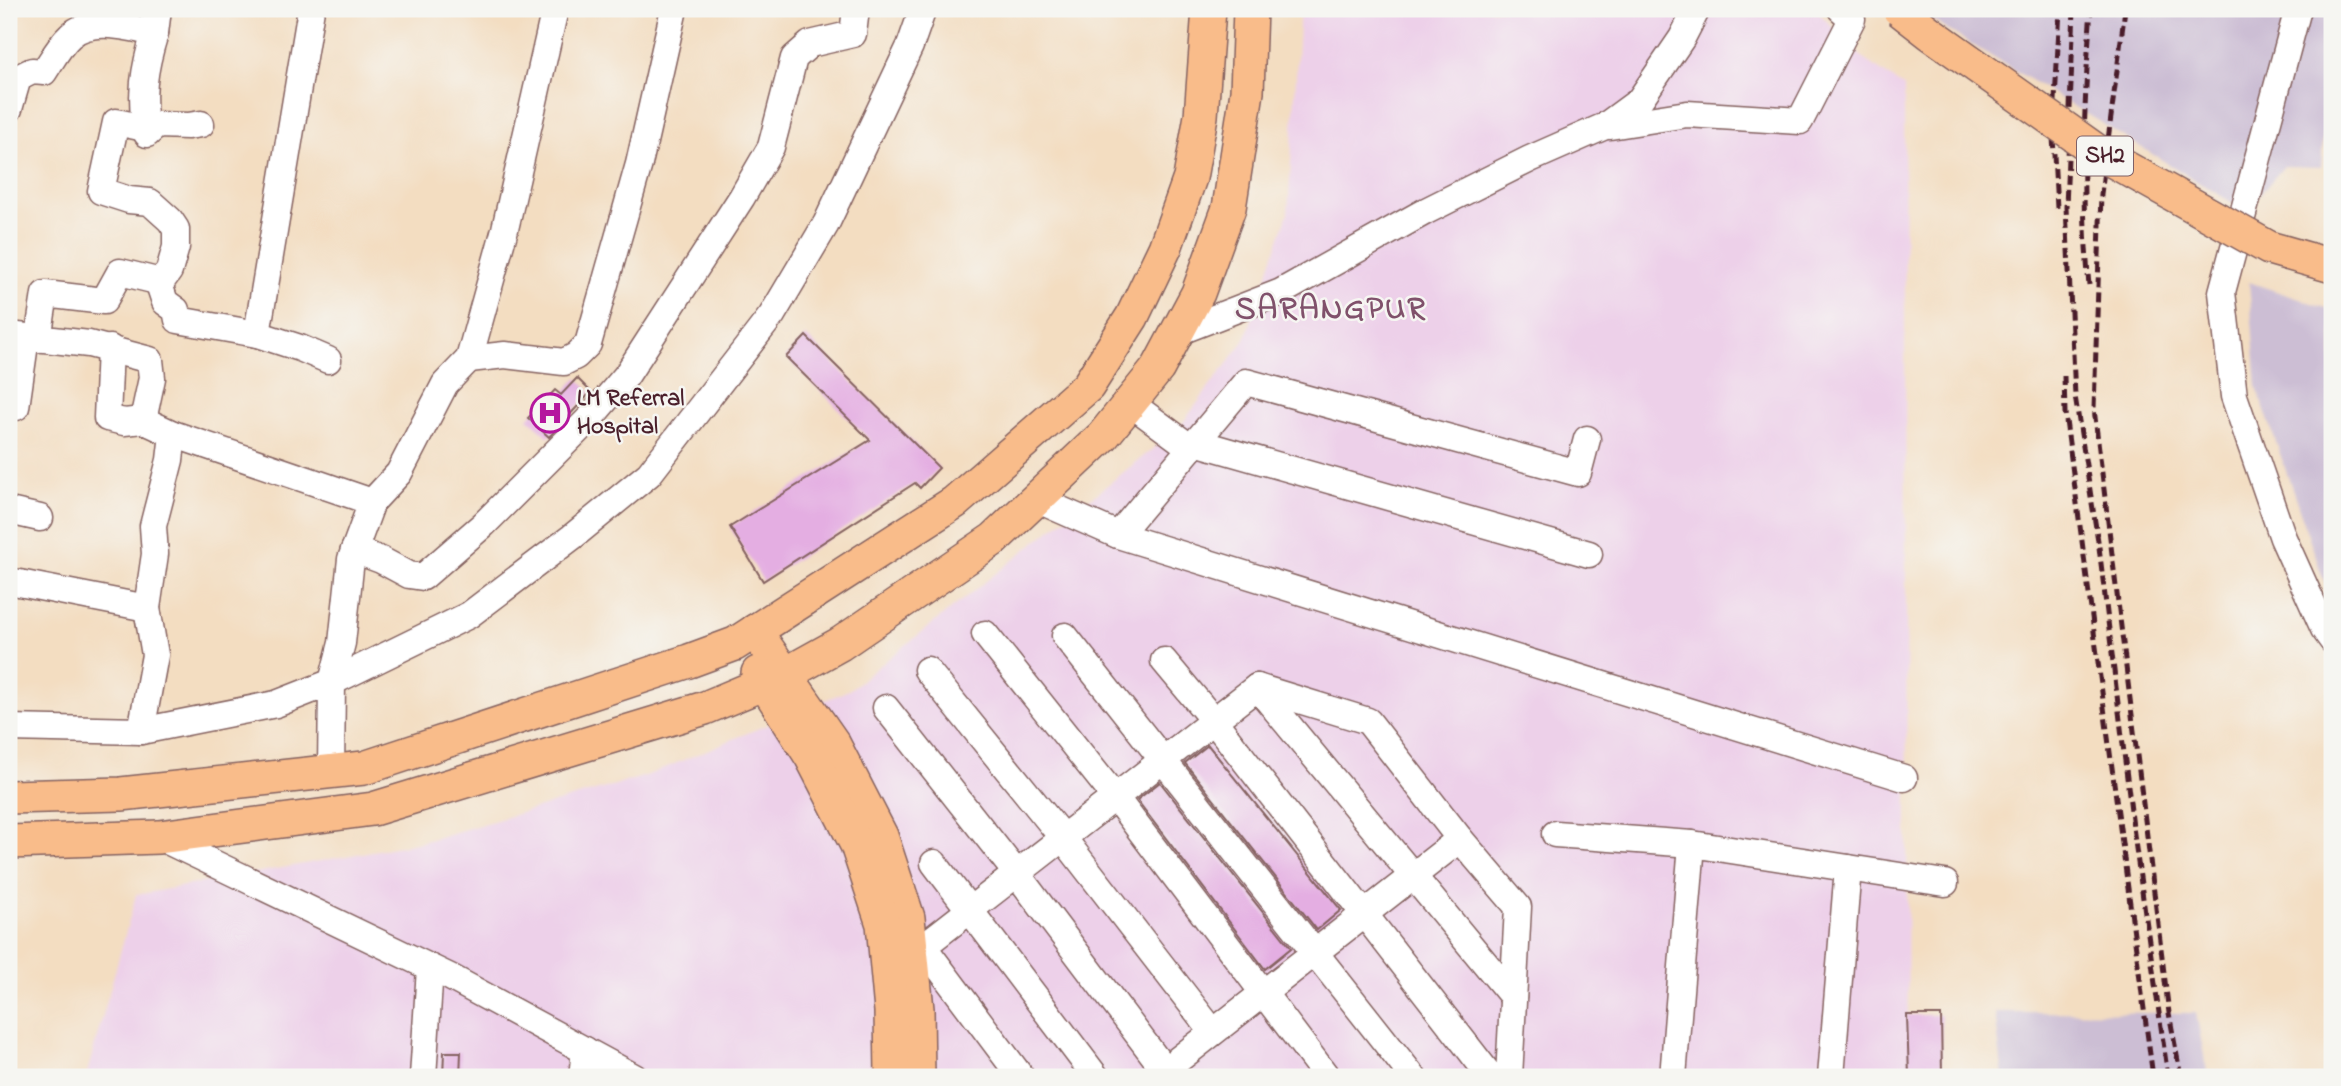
<svg xmlns="http://www.w3.org/2000/svg" width="2341" height="1086" viewBox="0 0 2341 1086" font-family="'Indie Flower',sans-serif">
	<rect width="100%" height="100%" fill="#f6f6f2"/>
	<filter id="ink" filterUnits="userSpaceOnUse"><feTurbulence type="fractalNoise" baseFrequency=".0143" numOctaves="2"/><feDisplacementMap in="SourceGraphic" scale="14" xChannelSelector="R" yChannelSelector="G"/><feConvolveMatrix kernelMatrix="1 2 1 2 8 2 1 2 1" color-interpolation-filters="sRGB"/></filter>
	<filter id="wash" filterUnits="userSpaceOnUse"><feTurbulence type="fractalNoise" baseFrequency=".00686" numOctaves="4" result="noise"/><feDisplacementMap in="SourceGraphic" scale="28" xChannelSelector="R" yChannelSelector="G"/><feGaussianBlur stdDeviation="1.57" result="paint"/><feColorMatrix in="noise" values="0 0 0 0 0 0 0 0 0 0 0 0 0 0 0 0 0 1.4 0 .05"/><feComposite in="paint" operator="in"/></filter>
	<g filter="url(#wash)">
		<rect width="100%" height="100%" fill="#f3ddc1"/>
		<polygon fill="#edd0e9" points="1300,9 1815,9 1864,59 1904,87 1908,1077 86,1077 136,895 422,842 646,776 849,690 1178,429 1245,340 1288,213"/>
		<g fill="#ccbed4">
			<polygon points="1930,9 2332,9 2321,167 2284,166 2246,211 1930,19"/>
			<polygon points="2249,282 2332,310 2332,604 2257,387"/>
			<polygon points="1995,1012 2196,1013 2208,1077 2003,1077"/>
		</g>
		<g id="blocks">
			<g fill="#e4aee2">
				<polygon points="806,336 939,468 920,488 915,483 763,581 730,527 870,440 786,357"/>
				<polygon points="577,378 591,392 549,437 528,418 555,390 561,395"/>
				<polygon points="1208,745 1341,910 1317,930 1185,763"/>
				<polygon points="1160,782 1291,948 1265,969 1137,800"/>
				<polygon points="1907,1015 1941,1015 1942,1077 1909,1077"/>
				<polygon points="444,1052 461,1052 460,1077 443,1077"/>
			</g>
		</g>
	</g>
	<g filter="url(#ink)">
		<use href="#blocks" fill-opacity="0" stroke="#856260" stroke-width="2"/>
		<g fill="none" stroke-linecap="round" stroke-linejoin="round">
			<g stroke="#856260" stroke-width="29">
				<g id="minor">
					<polyline points="2298,9 2222,292 2234,396 2283,538 2324,629 2332,640"/>
					<path d="M155,33C144,68 139,98 147,134L157,125L188,126L201,124"/>
					<path d="M9,109L18,78L32,71L44,72C52,60 59,46 70,36C91,16 130,28 155,33L158,9"/>
					<polyline points="1610,126 1687,114 1800,121 1852,19 1841,9"/>
					<polyline points="158,281 165,302 176,310 178,320 257,334 300,348 328,360"/>
					<polyline points="1178,332 1281,292 1426,211 1530,159 1605,126 1639,101 1682,38 1697,9"/>
					<polyline points="257,334 311,9"/>
					<polyline points="9,335 89,344 150,360 152,378 143,420 173,434 170,460 153,526 155,554 147,608 155,655 141,731"/>
					<polyline points="38,339 45,294 104,301 120,272 161,282 169,271 176,247 176,229 170,220 150,202 129,200 101,191 116,122 145,128"/>
					<polyline points="110,348 107,418 124,422 143,420"/>
					<polyline points="469,359 505,355 564,362 576,356 588,344 639,164 674,9"/>
					<polyline points="1130,403 1191,448"/>
					<polyline points="16,407 26,337"/>
					<polyline points="173,434 372,502"/>
					<polyline points="1195,442 1589,554"/>
					<polyline points="1036,499 1118,535 1904,778"/>
					<polyline points="9,511 40,518"/>
					<polyline points="1118,535 1246,382 1578,473 1587,439"/>
					<polyline points="354,550 381,560 409,575 423,577 484,524 590,418 626,376 742,197 771,147 794,58 810,44 853,34 856,9"/>
					<polyline points="9,581 147,608"/>
					<polyline points="985,634 1115,797 1327,1077"/>
					<polyline points="1065,636 1413,1077"/>
					<polyline points="1164,661 1214,721 1491,1077"/>
					<polyline points="927,670 1063,838 1213,1032"/>
					<polyline points="1257,687 1513,997"/>
					<polyline points="886,708 1017,874 1170,1077"/>
					<polyline points="9,728 141,731 276,704 332,682 469,615 572,537 649,474 772,315 826,224 910,46 923,9"/>
					<polyline points="331,772 332,682 342,643 351,559 372,502 399,473 445,384 469,359 505,229 555,9"/>
					<polyline points="1555,834 1692,844 1945,883"/>
					<polyline points="159,837 450,977 634,1077"/>
					<polyline points="934,863 1096,1077"/>
					<polyline points="923,946 1021,1077"/>
					<polyline points="912,955 1257,687 1368,721 1460,839 1518,907 1509,1077"/>
					<polyline points="423,1077 430,968"/>
					<polyline points="582,1077 585,1050"/>
					<polyline points="1156,1077 1460,839"/>
					<polyline points="1673,1077 1692,844"/>
					<polyline points="1831,1077 1848,868"/>
				</g>
			</g>
			<g stroke="#856260" stroke-width="36">
				<g id="major">
					<polyline points="755,631 833,743 881,836 908,918 917,1009 918,1077"/>
					<polyline points="758,673 811,756 857,845 883,924 891,1011 892,1077"/>
					<polyline points="9,797 121,794 364,768 689,661 735,644 955,502 1088,386 1132,317 1165,248 1190,178 1201,116 1209,9"/>
					<polyline points="9,842 159,837 373,809 705,708 786,674 840,644 994,539 1103,436 1158,368 1198,293 1229,208 1247,92 1250,9"/>
				</g>
			</g>
			<use href="#minor" stroke="#fff" stroke-width="26"/>
			<use href="#major" stroke="#f9bc8a" stroke-width="33"/>
			<g stroke="#4a1f2b" stroke-width="5" stroke-dasharray="10 5" stroke-linecap="butt">
				<polyline points="2074,9 2066,207 2075,396 2099,547 2133,827 2168,1077"/>
				<polyline points="2125,9 2101,194 2094,409 2169,1013 2181,1077"/>
				<polyline points="2057,208 2053,137 2060,9"/>
				<path d="M2089,285C2080,193 2084,101 2091,9"/>
				<polyline points="2064,376 2065,413 2153,1077"/>
			</g>
			<g stroke="#856260" stroke-width="36" stroke-linecap="butt">
				<polyline id="major-bridge" points="1899,9 1930,33 2101,154 2269,248 2332,266"/>
			</g>
			<use href="#major-bridge" stroke="#f9bc8a" stroke-width="33"/>
		</g>
	</g>
	<defs>
		<g id="hospital-ring" transform="scale(2.0125)"><circle r="9.5" fill="#f6f6f2" stroke="#b5179e" stroke-width="1.5"/><path d="M-5-5h3v3.5h4V-5h3V5h-3V1.5h-4V5h-3Z" fill="#b5179e"/></g>
	</defs>
	<g fill-rule="evenodd">
		<use href="#hospital-ring" x="550" y="413"/>
	</g>
	<g text-anchor="middle" dominant-baseline="central" stroke-width="5" stroke-linejoin="round" paint-order="stroke">
		<rect fill="#f6f6f2" stroke="#7e6067" stroke-width="2" x="2077" y="136.5" width="56" height="39" rx="5"/>
		<g font-size="23" font-weight="bold" fill="#4a1f2b">
			<text x="2105" y="156">SH2</text>
		</g>
		<g font-size="24" font-weight="bold" fill="#4a1f2b" stroke="#f6f6f2" text-anchor="start">
			<text x="577" y="399">LM Referral<tspan x="577" dy="28">Hospital</tspan></text>
		</g>
		<g font-size="32" font-weight="bold" letter-spacing="2" fill="#80516b" stroke="#f6f6f2">
			<text x="1331" y="310">SARANGPUR</text>
		</g>
	</g>
	<rect width="2341" height="1086" fill="none" stroke="#f6f6f2" stroke-width="35"/>
</svg>
